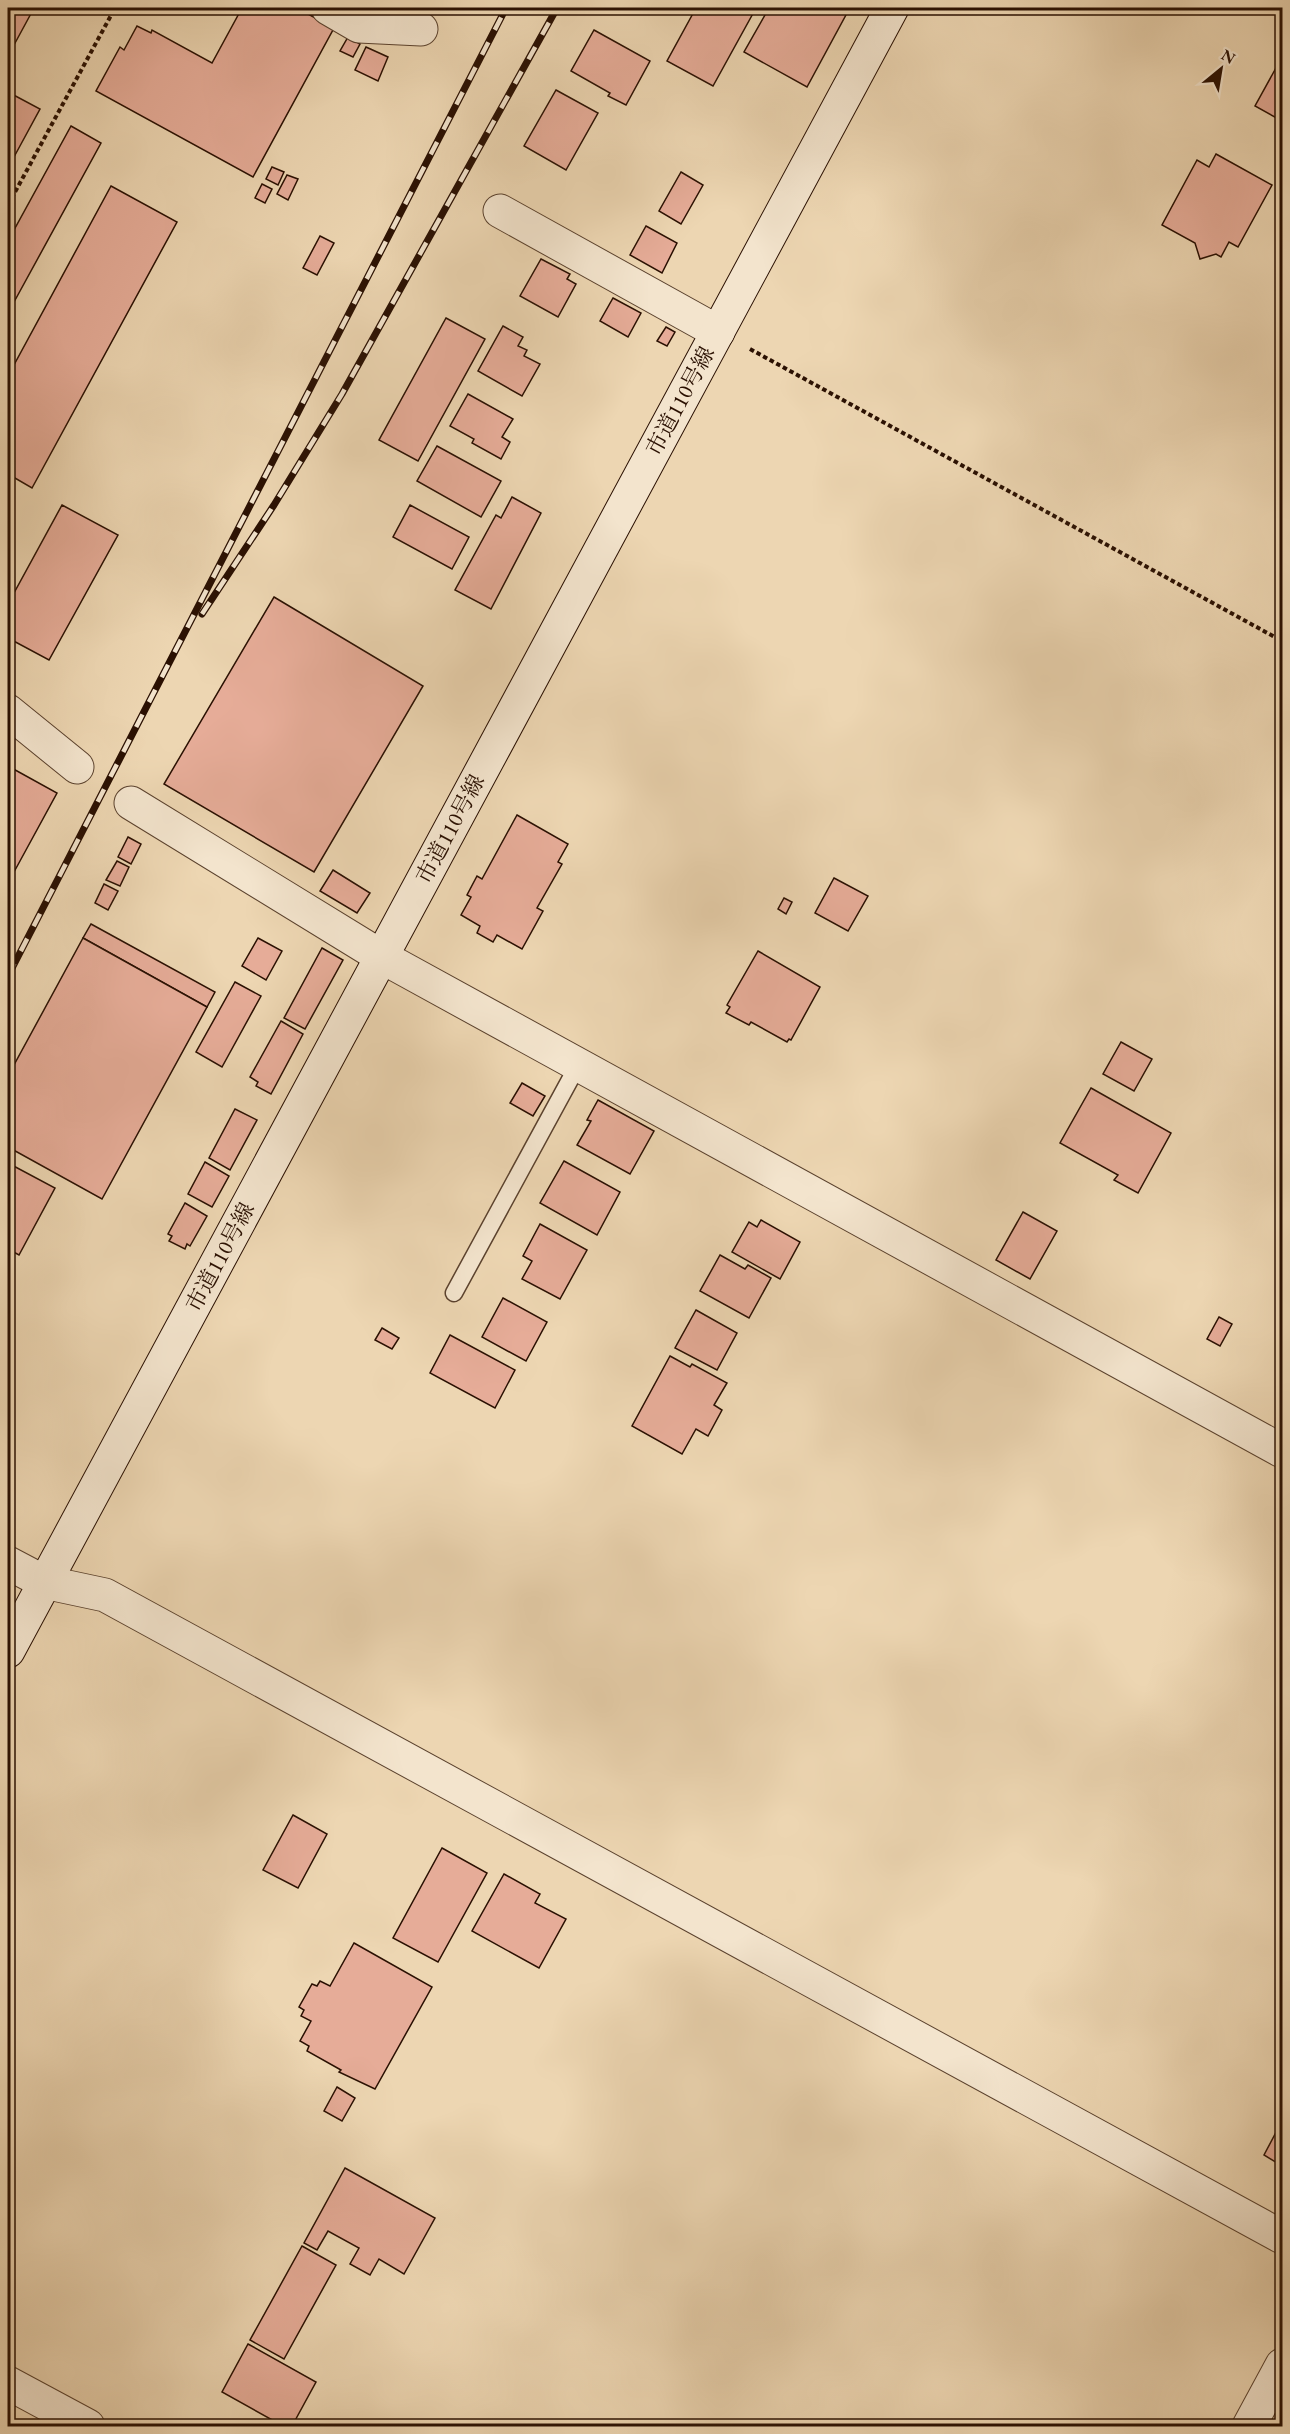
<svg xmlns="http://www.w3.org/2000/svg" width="1290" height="2434" viewBox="0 0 1290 2434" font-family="'EB Garamond','Noto Serif JP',serif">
	<rect width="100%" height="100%" fill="#edd6b2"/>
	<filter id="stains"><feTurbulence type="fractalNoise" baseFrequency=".00333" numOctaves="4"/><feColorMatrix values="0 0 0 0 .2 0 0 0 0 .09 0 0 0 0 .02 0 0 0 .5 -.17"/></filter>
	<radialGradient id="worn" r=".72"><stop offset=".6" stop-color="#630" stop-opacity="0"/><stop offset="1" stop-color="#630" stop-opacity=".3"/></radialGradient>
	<g fill="#e6ac98" stroke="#2a1002" stroke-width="1.5">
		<polygon points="8,8 34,8 8,56"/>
		<polygon points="242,8 297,8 334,28 253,177 96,91 120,47 124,50 137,26 151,33 152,30 212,63"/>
		<polygon points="696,8 756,8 713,86 667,61"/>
		<polygon points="769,8 838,8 847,13 807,87 744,52"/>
		<polygon points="594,30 650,61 626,105 608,96 610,93 571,71"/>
		<polygon points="348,37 360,44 353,57 340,51"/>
		<polygon points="366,47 388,57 378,81 355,70"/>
		<polygon points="1282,57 1282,121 1255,106"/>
		<polygon points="556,90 598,113 566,170 524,146"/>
		<polygon points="8,92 40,109 8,168"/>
		<polygon points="71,126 101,143 8,313 8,241"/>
		<polygon points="1216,154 1272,185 1238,247 1229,242 1221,257 1216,254 1200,259 1195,243 1162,225 1197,160 1209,167"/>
		<polygon points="272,167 284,172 278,185 266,179"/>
		<polygon points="681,172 703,185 681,224 659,211"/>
		<polygon points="287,175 298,179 288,200 277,194"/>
		<polygon points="262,184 272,189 265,203 255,198"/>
		<polygon points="111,186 177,222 32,488 8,474 8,376"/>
		<polygon points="646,226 677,243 662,273 630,255"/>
		<polygon points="320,236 334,243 317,275 303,268"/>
		<polygon points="541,259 570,274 567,279 576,284 558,317 520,296"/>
		<polygon points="613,298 641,313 628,337 600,321"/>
		<polygon points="446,318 485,339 418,461 379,440"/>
		<polygon points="503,326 523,337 518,346 527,350 524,356 540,364 522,396 478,371"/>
		<polygon points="666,327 675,332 667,346 657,341"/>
		<polygon points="468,394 513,419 502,437 510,442 501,459 472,443 474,439 450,426"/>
		<polygon points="437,446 501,481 481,517 417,481"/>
		<polygon points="512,497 541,513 491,609 455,590 496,515 501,518"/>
		<polygon points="62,505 118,535 49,660 8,638 8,604"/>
		<polygon points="410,505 469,537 452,569 393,537"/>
		<polygon points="274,597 423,686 314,872 164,784"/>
		<polygon points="8,766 57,793 8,883"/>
		<polygon points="517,815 568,844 558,862 562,864 537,908 543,911 522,949 497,935 493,942 477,933 480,926 461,915 471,897 467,895 477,876 482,879"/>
		<polygon points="128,837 141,844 131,864 118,857"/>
		<polygon points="117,861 129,867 120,886 106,880"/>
		<polygon points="333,870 370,893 357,913 320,891"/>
		<polygon points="834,878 868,896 848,931 815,913"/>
		<polygon points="104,884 118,891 108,910 95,903"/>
		<polygon points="784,898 792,902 786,914 778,909"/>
		<polygon points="91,924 215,992 207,1007 83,938"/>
		<polygon points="83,938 207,1007 102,1199 8,1147 8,1076"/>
		<polygon points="258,938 282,951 266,980 242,966"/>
		<polygon points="322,948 343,960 305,1029 284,1018"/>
		<polygon points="758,951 820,987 791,1040 789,1039 787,1042 751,1022 749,1025 726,1013 730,1007 727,1005"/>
		<polygon points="235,982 261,996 222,1067 196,1052"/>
		<polygon points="281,1021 303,1034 271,1094 256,1086 258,1082 250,1077"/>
		<polygon points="1121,1042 1152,1059 1134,1091 1103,1074"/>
		<polygon points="522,1083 545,1096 533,1116 510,1103"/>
		<polygon points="1091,1088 1171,1133 1138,1193 1114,1180 1118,1175 1060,1143"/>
		<polygon points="598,1100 654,1131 630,1174 577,1145 591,1121 587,1120"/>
		<polygon points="235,1109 257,1120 230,1170 209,1158"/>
		<polygon points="564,1161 620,1192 597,1235 540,1203"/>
		<polygon points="205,1162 229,1176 212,1207 188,1194"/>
		<polygon points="8,1163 55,1188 19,1255 8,1249"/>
		<polygon points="185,1203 207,1216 190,1246 187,1244 185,1249 169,1241 172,1236 168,1234"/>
		<polygon points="1023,1212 1057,1231 1030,1279 996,1260"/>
		<polygon points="761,1220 800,1242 780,1279 732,1252 749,1222 757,1227"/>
		<polygon points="540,1224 587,1250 560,1299 522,1279 532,1261 523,1256"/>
		<polygon points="720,1255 745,1269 748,1265 771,1278 749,1318 700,1291"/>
		<polygon points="503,1298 547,1322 526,1361 482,1337"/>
		<polygon points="696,1310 737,1333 717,1370 675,1348"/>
		<polygon points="1219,1317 1232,1324 1220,1346 1207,1339"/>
		<polygon points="382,1328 399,1338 392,1349 375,1340"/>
		<polygon points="450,1335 515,1370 495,1408 430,1373"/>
		<polygon points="670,1356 690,1367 692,1364 727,1383 714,1405 722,1410 708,1436 696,1429 682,1454 632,1426"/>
		<polygon points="293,1815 327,1834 298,1888 263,1870"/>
		<polygon points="442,1848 487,1873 438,1962 393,1938"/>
		<polygon points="504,1874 540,1894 535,1903 566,1919 539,1968 472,1931"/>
		<polygon points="354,1943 432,1987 375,2089 339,2072 341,2070 307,2051 309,2046 300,2041 311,2021 301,2016 304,2010 299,2007 312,1984 317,1986 320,1981 330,1986"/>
		<polygon points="337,2087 355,2098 342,2121 324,2111"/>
		<polygon points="1282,2121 1282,2166 1264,2155"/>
		<polygon points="345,2168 435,2218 404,2274 379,2259 370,2275 350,2264 359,2248 328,2231 317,2250 304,2243"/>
		<polygon points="302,2246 336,2265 284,2359 250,2340"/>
		<polygon points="248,2344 316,2382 292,2426 283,2426 222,2392"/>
	</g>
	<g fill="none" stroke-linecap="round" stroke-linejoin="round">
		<g stroke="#5b422e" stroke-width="19">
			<polyline id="lane" points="454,1293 578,1065"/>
		</g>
		<g stroke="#5b422e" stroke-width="35">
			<g id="street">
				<polyline points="328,8 359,26 421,29"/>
				<polyline points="500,211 718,332"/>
				<polyline points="8,711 77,767"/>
				<polyline points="131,803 382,957 1282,1451"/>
				<polyline points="8,1563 44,1582 105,1595 1282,2237"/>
				<polyline points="8,2383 88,2426"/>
				<polyline points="1249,2426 1282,2365"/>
			</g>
		</g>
		<g stroke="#2a1002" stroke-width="35">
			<polyline id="secondary" points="8,1651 892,8"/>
		</g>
		<g stroke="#2a1002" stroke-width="4" stroke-dasharray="4.5 3" stroke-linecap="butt">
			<polyline points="8,205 115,8"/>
			<polyline points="750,349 1282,641"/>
		</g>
		<use href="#lane" stroke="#f3e4cd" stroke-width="16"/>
		<use href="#street" stroke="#f3e4cd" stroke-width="33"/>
		<use href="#secondary" stroke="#f3e4cd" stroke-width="33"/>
		<g stroke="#2a1002" stroke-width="7">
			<g id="rail">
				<polyline points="202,614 274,505 342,394 557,8"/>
				<polyline points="8,976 506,8"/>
			</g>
		</g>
		<use href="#rail" stroke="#f3e4cd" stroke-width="4.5" stroke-dasharray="14" stroke-linecap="butt"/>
	</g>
	<g text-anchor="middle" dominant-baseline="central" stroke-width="6" stroke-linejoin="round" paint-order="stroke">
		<g font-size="22" fill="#2a1002" stroke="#f3e4cd">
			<text transform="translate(680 401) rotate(-62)">市道110号線</text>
			<text transform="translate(450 829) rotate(-62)">市道110号線</text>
			<text transform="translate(220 1257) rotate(-62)">市道110号線</text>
		</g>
	</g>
	<rect width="1290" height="2434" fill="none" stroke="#edd6b2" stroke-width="30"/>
	<rect x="9" y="9" width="1272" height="2416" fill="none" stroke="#2a1002" stroke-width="3"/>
	<rect x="15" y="15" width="1260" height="2404" fill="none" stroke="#2a1002" stroke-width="1.5"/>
	<g transform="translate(1221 69) rotate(30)" stroke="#f3e4cd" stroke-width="4.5" paint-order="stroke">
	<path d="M0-4.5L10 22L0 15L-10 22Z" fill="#2a1002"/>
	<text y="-9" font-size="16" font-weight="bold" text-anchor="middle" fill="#2a1002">N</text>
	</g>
	<rect width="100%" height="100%" filter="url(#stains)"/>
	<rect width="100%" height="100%" fill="url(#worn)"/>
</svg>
